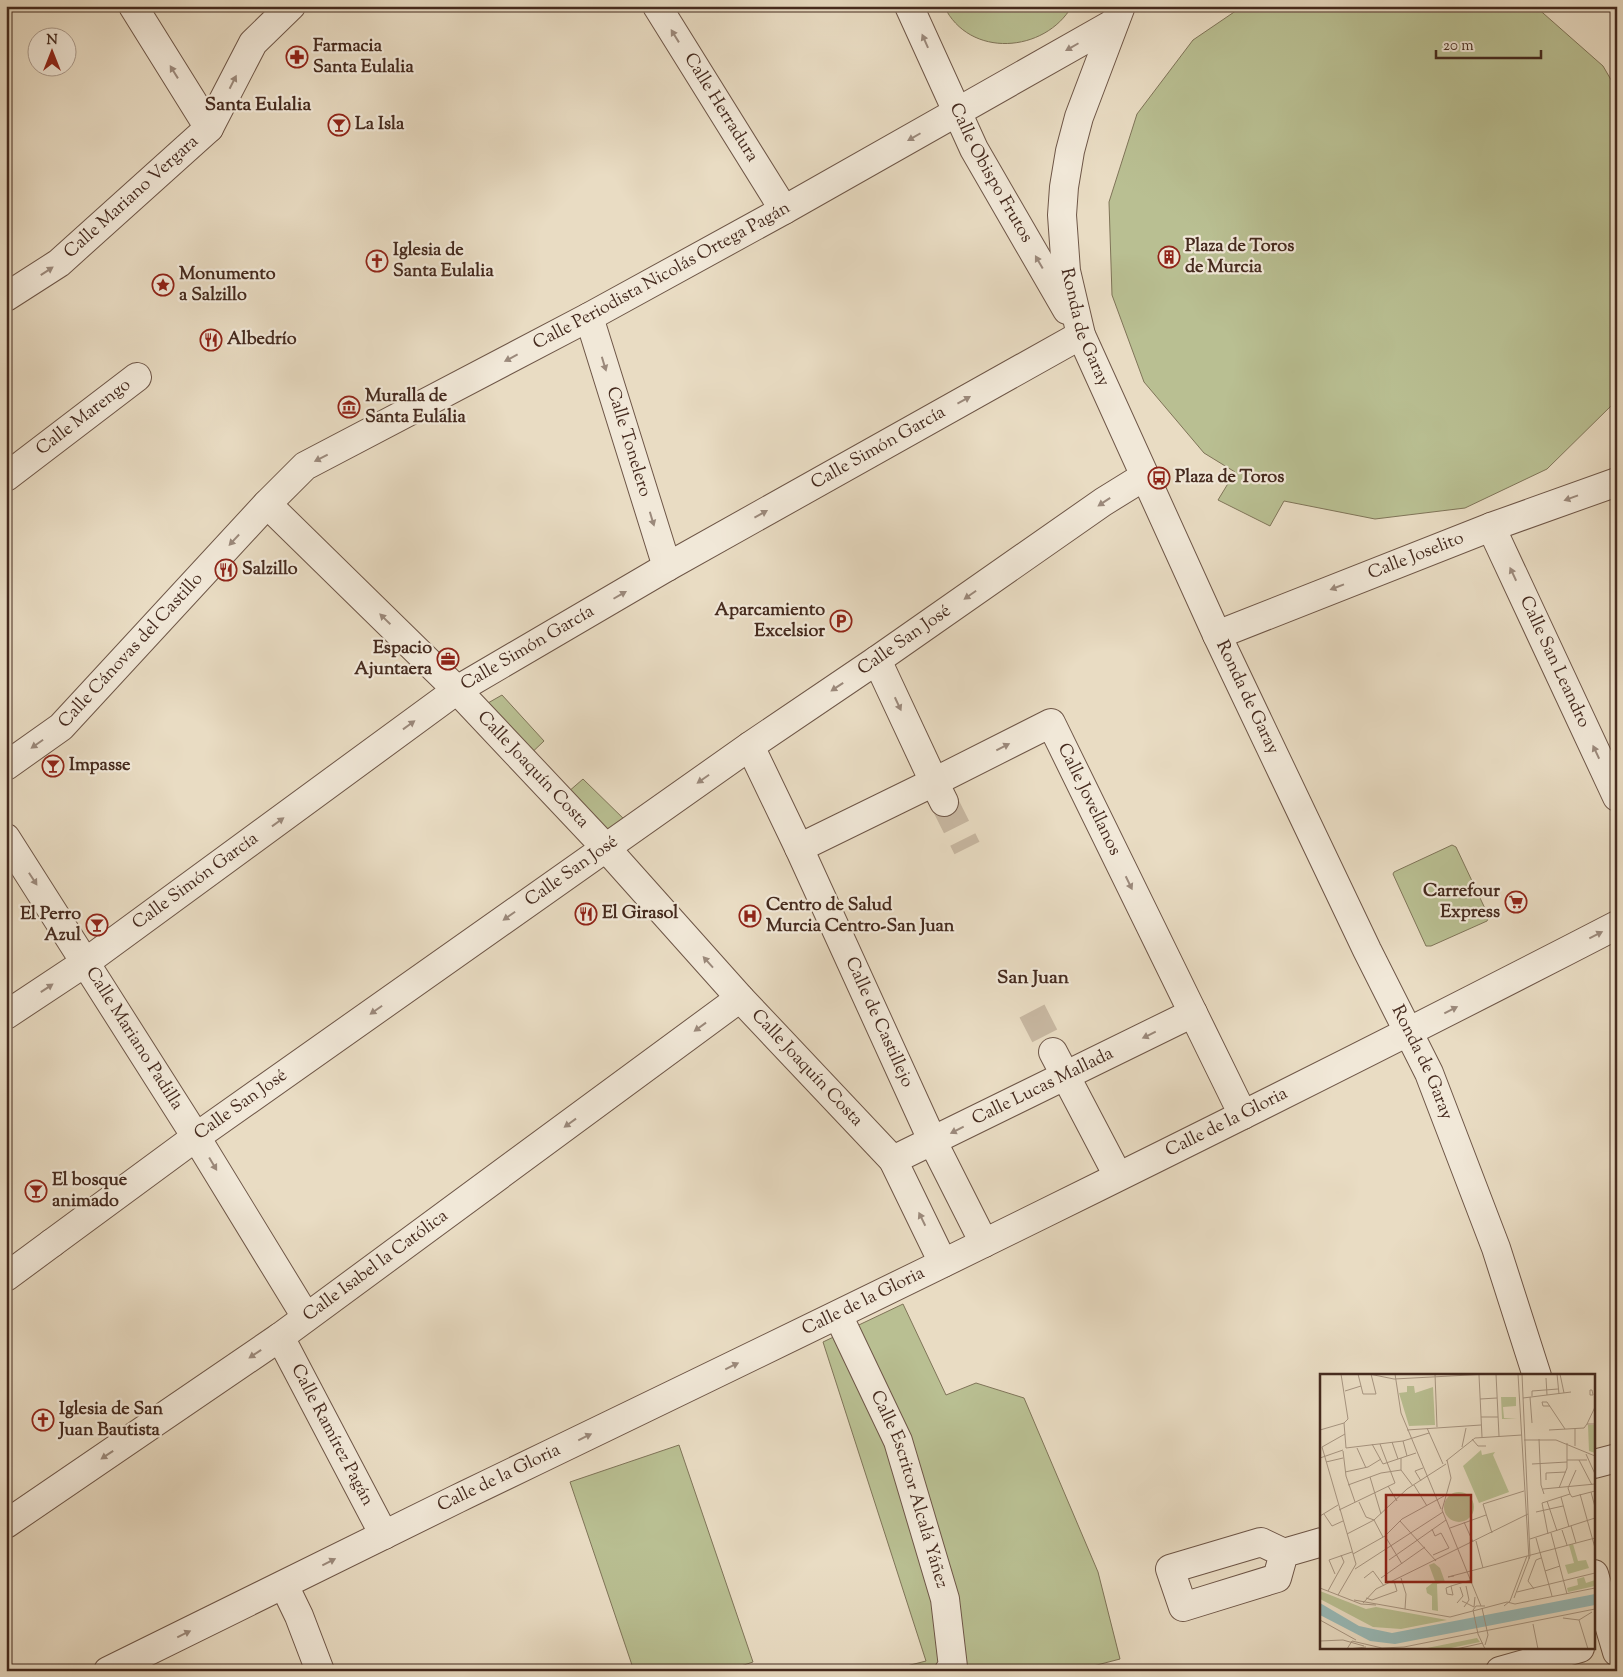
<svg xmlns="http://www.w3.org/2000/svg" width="1623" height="1677" viewBox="0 0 1623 1677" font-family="'Sorts Mill Goudy',serif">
	<rect width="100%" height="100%" fill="#e9dcc3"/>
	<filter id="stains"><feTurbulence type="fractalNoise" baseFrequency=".004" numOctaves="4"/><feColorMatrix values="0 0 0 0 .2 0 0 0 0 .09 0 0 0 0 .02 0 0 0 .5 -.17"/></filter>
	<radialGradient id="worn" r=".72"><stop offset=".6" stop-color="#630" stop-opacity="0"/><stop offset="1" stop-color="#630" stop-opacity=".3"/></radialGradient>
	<g fill="#b9bf92" stroke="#7f7458">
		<path d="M944,6H1072C1045,53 969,59 944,6Z"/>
		<polygon points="1243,6 1535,6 1603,66 1617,90 1617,395 1612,405 1547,469 1465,508 1375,519 1284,501 1270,526 1218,500 1235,472 1204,453 1144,382 1112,295 1109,202 1137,114 1193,40"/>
		<polygon points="502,695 544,741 524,760 481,707"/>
		<polygon points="583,779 628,823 605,839 560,799"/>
		<polygon points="1452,845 1456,847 1489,917 1487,921 1431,946 1426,946 1393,874 1394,872"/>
		<polygon points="903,1304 946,1395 976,1383 1024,1398 1098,1572 1120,1659 1074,1671 887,1671 926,1661 823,1342"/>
		<polygon points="679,1445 753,1662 726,1671 634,1671 570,1482"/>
	</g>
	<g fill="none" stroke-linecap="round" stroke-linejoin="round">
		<g stroke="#c8b8a2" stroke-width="28" stroke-dasharray="28 14" stroke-linecap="butt">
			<polyline points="944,802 967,848"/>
			<polyline points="1032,1011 1053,1052"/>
		</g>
		<g stroke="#6e5647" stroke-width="30">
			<g id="pedestrian">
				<path id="s1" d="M6,477L137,377"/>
				<path id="s2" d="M750,746L799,848L933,1142L984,1243"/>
				<polyline points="799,848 934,782 944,802"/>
				<polyline points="1193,1013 1243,1115"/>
				<polyline points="1053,1052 1118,1176"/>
				<polyline points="6,1277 52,1243"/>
				<path id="s3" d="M838,1315L898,1441L945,1599L953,1667L949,1671"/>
			</g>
		</g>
		<g stroke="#6e5647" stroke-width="30">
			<g id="minor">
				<polyline points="133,6 209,128"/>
				<path id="s4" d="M657,6L784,210"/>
				<path id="s5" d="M909,6L974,149L1067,310"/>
				<path id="s6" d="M1121,6L1079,117L1070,151L1064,187L1062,215L1066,271L1081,335L1217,635L1367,950L1429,1073L1496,1248L1537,1376"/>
				<path id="s7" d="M6,297L59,263L209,128L253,43L291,6"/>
				<path id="s8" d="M589,317L667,567"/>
				<path id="s9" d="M267,504L457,690L606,848L740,998L893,1160L943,1263"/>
				<path id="s10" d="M1491,527L1617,797"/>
				<path id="s11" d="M1217,635L1491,527L1617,482"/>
				<path id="s12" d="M877,660L934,782L1051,723L1193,1013L893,1160"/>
				<path id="s13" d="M6,766L61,727L267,504L305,466L589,317L784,210L1114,23"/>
				<path id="s14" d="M6,838L196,1137L306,1317"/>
				<path id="s15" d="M6,1015L86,962L457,690L667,567L1081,335"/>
				<path id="s16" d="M52,1243L196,1137L750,746L877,660L1103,502L1145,476"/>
				<path id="s17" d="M280,1337L384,1535"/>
				<polyline points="1594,1464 1617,1458"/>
				<path id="s18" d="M6,1524L280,1337L740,998"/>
				<polyline points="1284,1553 1277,1578 1183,1607 1170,1569 1261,1542 1284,1553 1322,1542"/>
				<polyline points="1594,1574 1617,1652"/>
				<polyline points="284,1585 299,1616 320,1671"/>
				<path id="s19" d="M108,1671C228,1613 346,1553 465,1495C851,1309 1236,1122 1617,925"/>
				<polyline points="1500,1671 1580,1648"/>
			</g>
		</g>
		<use href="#pedestrian" stroke="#f1e8d8" stroke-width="28"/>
		<use href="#minor" stroke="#f1e8d8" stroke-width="28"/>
	</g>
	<defs><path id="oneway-solid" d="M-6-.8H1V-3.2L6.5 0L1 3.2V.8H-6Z" transform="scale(1.25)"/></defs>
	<g fill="#9b897b">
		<use href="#oneway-solid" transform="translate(675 36) rotate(-122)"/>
		<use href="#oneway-solid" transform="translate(925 41) rotate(-114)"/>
		<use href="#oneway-solid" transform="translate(1072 47) rotate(150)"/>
		<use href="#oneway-solid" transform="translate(174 72) rotate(-122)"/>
		<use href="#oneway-solid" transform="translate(233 82) rotate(-63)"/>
		<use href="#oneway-solid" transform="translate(914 137) rotate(150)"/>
		<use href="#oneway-solid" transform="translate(1039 262) rotate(-120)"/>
		<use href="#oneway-solid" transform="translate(47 271) rotate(-33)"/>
		<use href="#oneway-solid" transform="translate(511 358) rotate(152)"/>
		<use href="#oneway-solid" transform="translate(604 364) rotate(73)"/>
		<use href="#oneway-solid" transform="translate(964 400) rotate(-29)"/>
		<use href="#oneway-solid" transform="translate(321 458) rotate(153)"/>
		<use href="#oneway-solid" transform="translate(1571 498) rotate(160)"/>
		<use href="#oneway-solid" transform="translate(1104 502) rotate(146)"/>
		<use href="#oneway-solid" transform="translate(761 514) rotate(-29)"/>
		<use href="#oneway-solid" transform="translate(652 519) rotate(73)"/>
		<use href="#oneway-solid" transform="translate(234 540) rotate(133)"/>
		<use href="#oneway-solid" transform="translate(1513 574) rotate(-115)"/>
		<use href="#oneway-solid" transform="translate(1337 587) rotate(159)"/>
		<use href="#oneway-solid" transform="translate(620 595) rotate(-30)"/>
		<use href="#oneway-solid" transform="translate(970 595) rotate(145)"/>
		<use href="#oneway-solid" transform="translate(385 619) rotate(-136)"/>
		<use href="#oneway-solid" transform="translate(837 687) rotate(146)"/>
		<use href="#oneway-solid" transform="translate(898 704) rotate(65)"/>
		<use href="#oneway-solid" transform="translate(409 725) rotate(-36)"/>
		<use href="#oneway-solid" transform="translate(37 744) rotate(145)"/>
		<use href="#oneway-solid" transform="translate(1003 747) rotate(-27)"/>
		<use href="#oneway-solid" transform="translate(1596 752) rotate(-115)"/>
		<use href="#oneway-solid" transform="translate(703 779) rotate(145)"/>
		<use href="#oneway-solid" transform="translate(278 822) rotate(-36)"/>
		<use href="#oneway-solid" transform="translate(33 879) rotate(57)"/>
		<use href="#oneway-solid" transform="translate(1129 883) rotate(64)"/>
		<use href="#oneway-solid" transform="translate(509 916) rotate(145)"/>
		<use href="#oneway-solid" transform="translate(1596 935) rotate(-27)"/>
		<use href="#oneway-solid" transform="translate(708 962) rotate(-132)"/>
		<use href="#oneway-solid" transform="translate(47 988) rotate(-34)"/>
		<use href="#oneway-solid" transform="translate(376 1010) rotate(145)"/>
		<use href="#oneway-solid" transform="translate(1451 1010) rotate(-27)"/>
		<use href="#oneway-solid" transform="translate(700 1027) rotate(144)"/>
		<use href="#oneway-solid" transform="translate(1149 1035) rotate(154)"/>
		<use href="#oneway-solid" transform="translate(570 1123) rotate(144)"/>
		<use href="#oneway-solid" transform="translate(957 1130) rotate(153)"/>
		<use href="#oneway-solid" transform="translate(213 1164) rotate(59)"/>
		<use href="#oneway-solid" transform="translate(922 1219) rotate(-116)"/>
		<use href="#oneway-solid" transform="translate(255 1354) rotate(146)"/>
		<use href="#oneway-solid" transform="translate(732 1366) rotate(-26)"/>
		<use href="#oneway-solid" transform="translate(585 1437) rotate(-26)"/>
		<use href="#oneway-solid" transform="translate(107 1455) rotate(146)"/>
		<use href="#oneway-solid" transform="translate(329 1562) rotate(-27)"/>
		<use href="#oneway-solid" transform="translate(184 1634) rotate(-26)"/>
	</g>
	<defs>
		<g id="pharmacy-ring" transform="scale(1.125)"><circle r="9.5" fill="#f1e8d8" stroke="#8f2418" stroke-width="1.5"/><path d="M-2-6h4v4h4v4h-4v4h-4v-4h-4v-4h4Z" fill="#8f2418"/></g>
		<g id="bar-ring" transform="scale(1.125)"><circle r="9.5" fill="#f1e8d8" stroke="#8f2418" stroke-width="1.5"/><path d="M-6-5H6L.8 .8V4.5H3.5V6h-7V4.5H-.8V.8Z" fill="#8f2418"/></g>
		<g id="building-ring" transform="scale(1.125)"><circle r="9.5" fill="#f1e8d8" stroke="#8f2418" stroke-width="1.5"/><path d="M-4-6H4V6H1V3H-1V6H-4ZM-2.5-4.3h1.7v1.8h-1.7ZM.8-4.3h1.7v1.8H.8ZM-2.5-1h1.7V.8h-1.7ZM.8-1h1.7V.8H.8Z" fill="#8f2418"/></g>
		<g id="church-ring" transform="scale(1.125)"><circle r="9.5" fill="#f1e8d8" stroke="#8f2418" stroke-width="1.5"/><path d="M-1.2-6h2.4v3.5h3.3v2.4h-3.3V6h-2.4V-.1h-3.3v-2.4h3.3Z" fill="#8f2418"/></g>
		<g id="sight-ring" transform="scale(1.125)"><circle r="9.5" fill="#f1e8d8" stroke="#8f2418" stroke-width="1.5"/><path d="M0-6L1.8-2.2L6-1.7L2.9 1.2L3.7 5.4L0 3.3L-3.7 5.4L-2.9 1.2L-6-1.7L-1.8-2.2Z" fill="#8f2418"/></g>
		<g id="restaurant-ring" transform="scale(1.125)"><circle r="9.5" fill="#f1e8d8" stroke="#8f2418" stroke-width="1.5"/><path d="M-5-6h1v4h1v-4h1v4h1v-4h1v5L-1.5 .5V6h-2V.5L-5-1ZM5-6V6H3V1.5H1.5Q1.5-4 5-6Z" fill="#8f2418"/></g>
		<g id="museum-ring" transform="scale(1.125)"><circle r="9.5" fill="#f1e8d8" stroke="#8f2418" stroke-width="1.5"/><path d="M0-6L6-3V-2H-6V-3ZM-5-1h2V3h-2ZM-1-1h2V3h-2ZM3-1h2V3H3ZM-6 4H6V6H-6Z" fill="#8f2418"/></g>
		<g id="bus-ring" transform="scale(1.125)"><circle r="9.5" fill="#f1e8d8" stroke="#8f2418" stroke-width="1.5"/><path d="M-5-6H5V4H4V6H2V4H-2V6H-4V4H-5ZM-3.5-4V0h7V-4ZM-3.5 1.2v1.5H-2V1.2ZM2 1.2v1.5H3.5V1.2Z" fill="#8f2418"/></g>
		<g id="parking-ring" transform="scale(1.125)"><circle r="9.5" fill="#f1e8d8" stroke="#8f2418" stroke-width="1.5"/><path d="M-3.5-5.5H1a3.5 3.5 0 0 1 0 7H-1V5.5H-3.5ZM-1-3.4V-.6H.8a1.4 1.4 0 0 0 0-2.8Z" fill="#8f2418"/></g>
		<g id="office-ring" transform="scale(1.125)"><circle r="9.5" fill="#f1e8d8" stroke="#8f2418" stroke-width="1.5"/><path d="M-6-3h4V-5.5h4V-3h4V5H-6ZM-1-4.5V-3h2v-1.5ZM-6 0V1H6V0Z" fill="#8f2418"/></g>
		<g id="supermarket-ring" transform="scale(1.125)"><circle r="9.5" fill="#f1e8d8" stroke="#8f2418" stroke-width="1.5"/><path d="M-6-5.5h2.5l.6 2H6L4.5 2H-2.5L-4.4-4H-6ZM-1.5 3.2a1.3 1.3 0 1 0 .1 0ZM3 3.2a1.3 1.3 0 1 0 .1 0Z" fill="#8f2418"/></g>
		<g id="hospital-ring" transform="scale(1.125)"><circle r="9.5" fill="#f1e8d8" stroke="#8f2418" stroke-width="1.5"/><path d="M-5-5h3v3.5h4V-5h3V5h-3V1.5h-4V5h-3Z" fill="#8f2418"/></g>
	</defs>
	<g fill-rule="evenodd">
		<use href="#pharmacy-ring" x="297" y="57"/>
		<use href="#bar-ring" x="339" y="125"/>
		<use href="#building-ring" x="1169" y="257"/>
		<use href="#church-ring" x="377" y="261"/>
		<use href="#sight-ring" x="163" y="285"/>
		<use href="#restaurant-ring" x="211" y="340"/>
		<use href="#museum-ring" x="349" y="407"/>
		<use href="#bus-ring" x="1159" y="478"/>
		<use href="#restaurant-ring" x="226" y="570"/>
		<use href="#parking-ring" x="841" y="621"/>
		<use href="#office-ring" x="448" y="659"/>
		<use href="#bar-ring" x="53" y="766"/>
		<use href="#supermarket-ring" x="1516" y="902"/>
		<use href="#restaurant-ring" x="586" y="914"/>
		<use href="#hospital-ring" x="750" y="916"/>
		<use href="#bar-ring" x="97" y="925"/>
		<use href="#bar-ring" x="36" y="1191"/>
		<use href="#church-ring" x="43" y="1420"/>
	</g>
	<g text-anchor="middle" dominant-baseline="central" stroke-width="4.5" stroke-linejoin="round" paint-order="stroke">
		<g font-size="18" font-weight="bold" fill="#452a1e" stroke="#f1e8d8" text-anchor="start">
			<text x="313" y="47">Farmacia<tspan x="313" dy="21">Santa Eulalia</tspan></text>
			<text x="355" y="125">La Isla</text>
			<text x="1185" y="247">Plaza de Toros<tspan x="1185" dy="21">de Murcia</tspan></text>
			<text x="393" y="251">Iglesia de<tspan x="393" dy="21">Santa Eulalia</tspan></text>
			<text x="179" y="275">Monumento<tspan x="179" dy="21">a Salzillo</tspan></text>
			<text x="227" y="340">Albedrío</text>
			<text x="365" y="397">Muralla de<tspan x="365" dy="21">Santa Eulalia</tspan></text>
			<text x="1175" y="478">Plaza de Toros</text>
			<text x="242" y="570">Salzillo</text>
			<text x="825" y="611" text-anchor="end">Aparcamiento<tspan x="825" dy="21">Excelsior</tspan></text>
			<text x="432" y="649" text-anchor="end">Espacio<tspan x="432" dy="21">Ajuntaera</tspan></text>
			<text x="69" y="766">Impasse</text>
			<text x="1500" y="892" text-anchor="end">Carrefour<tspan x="1500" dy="21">Express</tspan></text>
			<text x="766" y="906">Centro de Salud<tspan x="766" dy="21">Murcia Centro-San Juan</tspan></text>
			<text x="602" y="914">El Girasol</text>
			<text x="81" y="915" text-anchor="end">El Perro<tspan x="81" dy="21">Azul</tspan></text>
			<text x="52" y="1181">El bosque<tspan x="52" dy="21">animado</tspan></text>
			<text x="59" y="1410">Iglesia de San<tspan x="59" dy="21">Juan Bautista</tspan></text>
		</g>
		<g font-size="18" fill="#452a1e" stroke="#f1e8d8">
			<text stroke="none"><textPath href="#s4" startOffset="120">Calle Herradura</textPath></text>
			<text stroke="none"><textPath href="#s5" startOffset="186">Calle Obispo Frutos</textPath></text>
			<text stroke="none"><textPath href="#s7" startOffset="161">Calle Mariano Vergara</textPath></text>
			<text stroke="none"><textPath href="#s13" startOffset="829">Calle Periodista Nicolás Ortega Pagán</textPath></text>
			<text stroke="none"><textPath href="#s6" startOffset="334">Ronda de Garay</textPath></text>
			<text stroke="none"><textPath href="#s1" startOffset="98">Calle Marengo</textPath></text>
			<text stroke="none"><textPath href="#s8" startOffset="131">Calle Tonelero</textPath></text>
			<text stroke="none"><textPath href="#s15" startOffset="1042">Calle Simón García</textPath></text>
			<text stroke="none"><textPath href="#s11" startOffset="214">Calle Joselito</textPath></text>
			<text stroke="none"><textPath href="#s16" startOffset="1044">Calle San José</textPath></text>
			<text stroke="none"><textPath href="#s15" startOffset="638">Calle Simón García</textPath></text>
			<text stroke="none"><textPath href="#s13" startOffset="171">Calle Cánovas del Castillo</textPath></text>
			<text stroke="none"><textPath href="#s10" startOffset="149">Calle San Leandro</textPath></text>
			<text stroke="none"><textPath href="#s6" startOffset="739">Ronda de Garay</textPath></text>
			<text stroke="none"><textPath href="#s9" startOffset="376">Calle Joaquín Costa</textPath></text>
			<text stroke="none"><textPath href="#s12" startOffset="351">Calle Jovellanos</textPath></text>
			<text stroke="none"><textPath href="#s16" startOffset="639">Calle San José</textPath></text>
			<text stroke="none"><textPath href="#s15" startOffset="232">Calle Simón García</textPath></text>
			<text stroke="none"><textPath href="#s2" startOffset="305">Calle de Castillejo</textPath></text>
			<text stroke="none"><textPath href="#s14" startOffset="238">Calle Mariano Padilla</textPath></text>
			<text stroke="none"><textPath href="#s6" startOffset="1144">Ronda de Garay</textPath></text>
			<text stroke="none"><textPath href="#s9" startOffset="781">Calle Joaquín Costa</textPath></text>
			<text transform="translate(1043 1087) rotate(-26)">Calle Lucas Mallada</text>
			<text stroke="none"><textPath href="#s16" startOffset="234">Calle San José</textPath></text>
			<text stroke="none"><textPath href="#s19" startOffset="1246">Calle de la Gloria</textPath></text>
			<text stroke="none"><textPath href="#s18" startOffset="451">Calle Isabel la Católica</textPath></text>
			<text stroke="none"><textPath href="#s19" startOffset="841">Calle de la Gloria</textPath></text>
			<text stroke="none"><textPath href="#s17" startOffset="111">Calle Ramírez Pagán</textPath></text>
			<text stroke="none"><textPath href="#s19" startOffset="436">Calle de la Gloria</textPath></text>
			<text stroke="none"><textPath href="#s3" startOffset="189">Calle Escritor Alcalá Yáñez</textPath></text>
		</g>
		<g font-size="19" font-weight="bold" fill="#452a1e" stroke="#f1e8d8">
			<text x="258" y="105">Santa Eulalia</text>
			<text x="1033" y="978">San Juan</text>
		</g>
	</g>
	<g transform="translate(1320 1374)">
		<rect width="275" height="275" fill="#e9dcc3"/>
		<path d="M87,12H94L95,19L113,13L115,51L89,52L79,19L87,18ZM181,23H196V32L183,33L184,44L197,45H182ZM268,51H275V79L269,77ZM161,76L162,81L175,78L173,81L189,118L159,129L143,92ZM124 133a15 15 0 1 1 30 0a15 15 0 1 1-30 0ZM253,170L258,187L266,186L269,194L248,200L245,191L254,189L249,171ZM114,189L120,194L125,208L117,210L118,237L112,236V222L107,219L106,214L115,207L109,191ZM264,203L266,209L275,206V212L248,218L247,214L258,211L257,205ZM0,217L46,235L56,233L127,246L81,255L53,253L0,225ZM157,264L160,268L126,275H102Z" fill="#b9bf92"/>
		<path d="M275,220V231L75,270L50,267L0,241V229L39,252L72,259Z" fill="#98bab8"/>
		<path fill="none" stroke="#a79581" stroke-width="1" d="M21,0L28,45L24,49L26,74M38,0L43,20H56L51,0M49,0L74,5L168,0M75,0L81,39L121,135M115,0L117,53M176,0L179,62M198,0L209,185M237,0L239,20M240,0L244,19M159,1L162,63M226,4L227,21M270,16H272L273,21H270ZM25,17L41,12M212,22V17L238,15M210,23L212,49M203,24L251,18M160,25L177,24M230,32H223L222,28H227L245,55M161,43H178M267,50L275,33M107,54L123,90M0,56L24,49M87,56L161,51M229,56L264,54L267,50H275M152,65L158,72H166M219,65L221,111L224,120M204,66H236L275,82M83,67L87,82M72,68L78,85M52,70L63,90L96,79M255,72V55M142,73L146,54M26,74L83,67L109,59M37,74L46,94M23,77L26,102L35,128M266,80L275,100M0,84L23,76M81,84V96L93,112M127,86L131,104L122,136L161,232M247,86H267M259,86L272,111M126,87L155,64L202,61M6,88L23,84M212,90L247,88M25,98L48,93L61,85M50,103L61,140M226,106V99L246,98M101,107L95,97L103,94M28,111L61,99L81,96M94,111L107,132M68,112L77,127M239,114L247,94V69M223,115L275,110M271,118L275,133M250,120L248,114L256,96M260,120L275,174M241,123L249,153M227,127L237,157M39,128L46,143L54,146M19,136L75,109L60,70M216,138L243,132M4,140L12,152L23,147M0,142L18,131M54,146L63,163M80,147L116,187M144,148L153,168M251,152L256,169M130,154L166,141M112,155L115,162L121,159L129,174L113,181M242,156L247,171M172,159L163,130L204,117M231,159L247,220M27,160L54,146L87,115L126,90M228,160L222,129L250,120L252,123L275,117M65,162L82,190M216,164L232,222M210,165L275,144M156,167L163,194M33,180L65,162L82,145L124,122M69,186L126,146M35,195L123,138M225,197L240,192M15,200L9,186L32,178M134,202L128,203L275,164M44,204L53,197L64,212M61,204L105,173M81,204L86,220L85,235M131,212L133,221L127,220L126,214L131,212L151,206M0,214L41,230L56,231M214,215L208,207L216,186L221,184M8,217L24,188L21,181M197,218L275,199M18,221L36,190L2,73L25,60M46,224L52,226L77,217L74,207M194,224L210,182L202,0M34,226L130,243L187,228L195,230L275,214M142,227L154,233L155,223M43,229L56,215L208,140M137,229L143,222L140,213M165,232H156L153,236L158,260L165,275M184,232L190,227L207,182M144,233L149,226L146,212M162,234L168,261L165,271M243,244L259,246L272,238M0,246L36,266M259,246L268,275M213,250L218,275M0,267L23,266L44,272M27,275L32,267L62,274L84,273L275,235M28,275L46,273M136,275L163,269"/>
		<path fill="#8f2418" fill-opacity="0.15" stroke="#8f2418" stroke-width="2.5" d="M66,121H151V208H66Z"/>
		<rect width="275" height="275" fill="none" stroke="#452a1e" stroke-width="2.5"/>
	</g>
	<rect width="1623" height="1677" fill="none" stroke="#e9dcc3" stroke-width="25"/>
	<rect x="8" y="8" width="1608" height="1662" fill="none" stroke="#452a1e" stroke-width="2.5"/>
	<rect x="12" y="12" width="1598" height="1652" fill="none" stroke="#452a1e"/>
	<g transform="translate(52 52)"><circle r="24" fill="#f1e8d8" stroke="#ac9c8e"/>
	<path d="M0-4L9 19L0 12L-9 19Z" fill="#8f2418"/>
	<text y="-8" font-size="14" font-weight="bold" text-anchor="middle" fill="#452a1e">N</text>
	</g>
	<path d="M1436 50v8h105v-8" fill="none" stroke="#452a1e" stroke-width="2.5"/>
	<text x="1443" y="50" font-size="15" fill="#452a1e" stroke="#f1e8d8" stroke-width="4" paint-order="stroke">20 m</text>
	<rect width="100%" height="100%" filter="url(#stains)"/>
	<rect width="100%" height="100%" fill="url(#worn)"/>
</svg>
